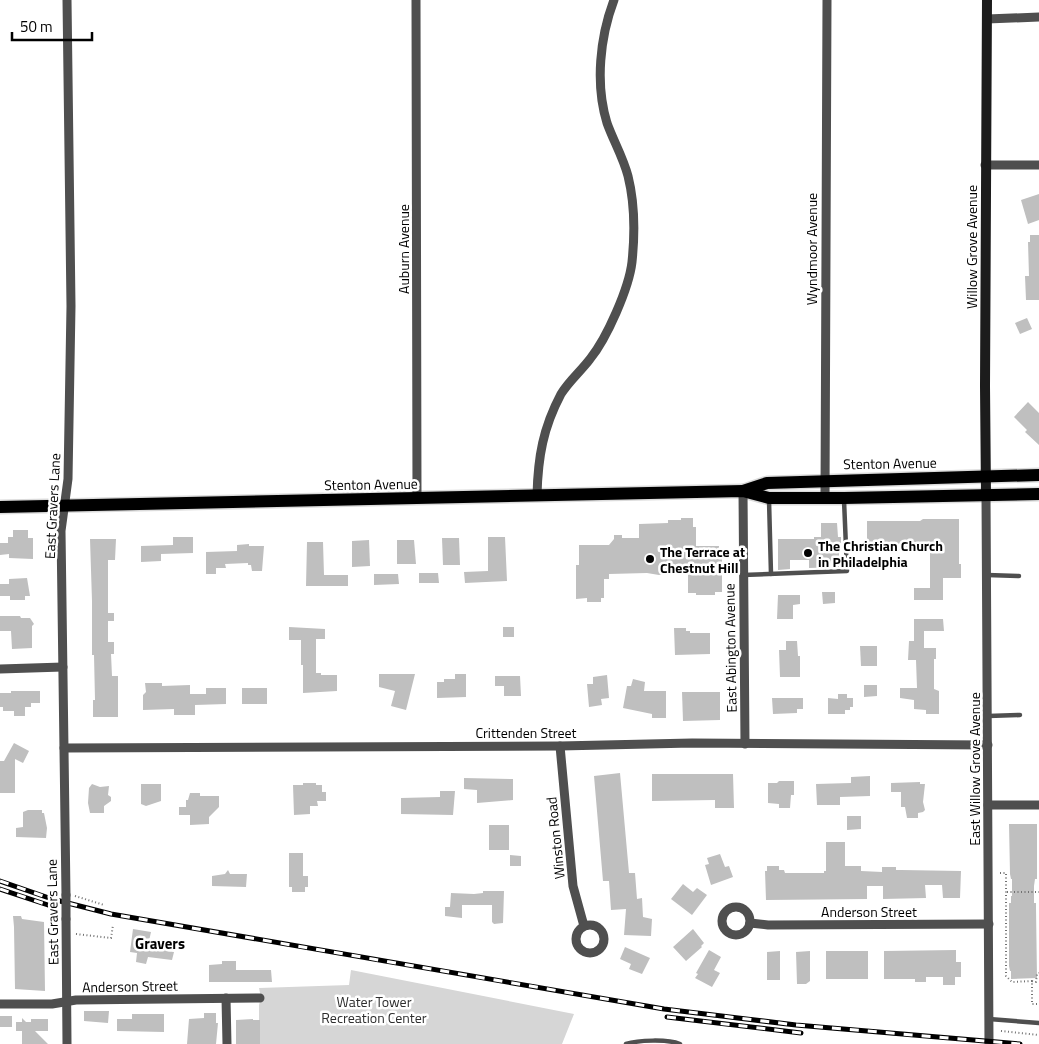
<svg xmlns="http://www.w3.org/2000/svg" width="1039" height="1044" viewBox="0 0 1039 1044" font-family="'Titillium Web',sans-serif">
	<rect width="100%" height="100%" fill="#fff"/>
	<polygon fill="#d6d6d6" points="351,970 574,1014 562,1044 259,1044 259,1005 261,998 259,988 349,985"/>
	<g fill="#bfbfbf">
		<polygon points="1039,194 1039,220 1028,224 1021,200"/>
		<polygon points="1030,235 1039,235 1039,300 1026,300 1025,276 1029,276 1028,242 1030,242"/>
		<polygon points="1027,318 1032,329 1020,334 1015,323"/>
		<polygon points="1028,402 1039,413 1039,445 1025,432 1027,430 1014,417"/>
		<polygon points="681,518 693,518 693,527 696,527 696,546 719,546 719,548 722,548 722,592 715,592 715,595 696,595 696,593 688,593 688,567 667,567 667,573 659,575 647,573 609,574 609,579 604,579 604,598 601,598 601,602 587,602 587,598 576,599 576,565 579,565 579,545 609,545 614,539 614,535 622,535 622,538 639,538 639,524 668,523 668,520 681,520"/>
		<polygon points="923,519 959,519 959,564 961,564 961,578 943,578 943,600 914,600 914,588 930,588 930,552 924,552 924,549 867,551 867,521 920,521"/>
		<polygon points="821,523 837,523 838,537 841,537 841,546 839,546 839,567 809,568 809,560 790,560 790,569 778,570 778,539 814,539 814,537 821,537"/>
		<polygon points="13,530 28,530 28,538 33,538 33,559 9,558 9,554 0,555 0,543 8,543 8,537 13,537"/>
		<polygon points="173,537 193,537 193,553 161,554 161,561 141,562 141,546 173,545"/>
		<polygon points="488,537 505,537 507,581 465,583 464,572 488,571"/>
		<polygon points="442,538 459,538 460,565 443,565"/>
		<polygon points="90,539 116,539 115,560 108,560 108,613 114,613 114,621 108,621 108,642 114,642 114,654 111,654 112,676 118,676 118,717 93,717 93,700 95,700 94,655 92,655 92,601"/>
		<polygon points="369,540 370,566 352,567 352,541"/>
		<polygon points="397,540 414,540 416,564 397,564"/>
		<polygon points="307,542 323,542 324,575 348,575 348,586 306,586"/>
		<polygon points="249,544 249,546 264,546 262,571 252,571 251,565 248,565 248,563 225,564 226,568 216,568 216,574 206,574 206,552 237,551 237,545"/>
		<polygon points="419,573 438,573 439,583 419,583"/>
		<polygon points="374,574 398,574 399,584 374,585"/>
		<polygon points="27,578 30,596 25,596 25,600 10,600 10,596 0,596 0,584 9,584 9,579"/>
		<polygon points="822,592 835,592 835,603 823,604"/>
		<polygon points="778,595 800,595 800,604 793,605 793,619 777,619"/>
		<polygon points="0,616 20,616 21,618 30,618 34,624 32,626 32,648 12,649 11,631 0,631"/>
		<polygon points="914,619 943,619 944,631 924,631 924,648 936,648 936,659 934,659 934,689 939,691 939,714 926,714 926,710 914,709 914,700 900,698 900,688 917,688 916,660 908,660 909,641 914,641"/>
		<polygon points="289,627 325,629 325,639 316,639 316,673 321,673 321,675 337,675 337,691 303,693 303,665 301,665 301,640 289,640"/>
		<rect x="503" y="627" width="11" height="10"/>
		<polygon points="674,628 686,628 686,631 690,631 690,633 710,633 710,654 675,655"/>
		<polygon points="786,641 797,641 798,656 800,656 800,677 780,677 779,650 786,650"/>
		<polygon points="860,646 877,646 877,666 861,666"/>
		<polygon points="379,674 415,674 406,710 391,706 395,691 379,687"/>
		<polygon points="455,674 466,674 466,697 437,698 437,682 444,682 444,679 455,679"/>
		<polygon points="607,675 609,698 601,699 602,705 589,707 587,684 593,684 593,677"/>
		<polygon points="495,676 520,676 521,696 504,696 504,686 495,686"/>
		<polygon points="633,679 645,682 644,691 666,691 666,718 652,718 652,714 623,708 627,686 631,686"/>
		<polygon points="145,683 162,683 162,686 190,685 190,694 206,694 206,688 226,688 226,704 195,705 195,715 174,715 174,709 143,710 143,695 146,692"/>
		<polygon points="864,685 877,685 877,696 864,697"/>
		<rect x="242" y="688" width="25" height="16"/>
		<polygon points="11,691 40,691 40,703 31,703 31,707 25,707 25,716 14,716 14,711 3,711 3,707 0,707 0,693 11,693"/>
		<polygon points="682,692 720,692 720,720 683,721"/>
		<polygon points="838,694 847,694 847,698 853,698 853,707 850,707 850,710 845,710 845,714 828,714 828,698 838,699"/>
		<polygon points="772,698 803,698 803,709 797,709 797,713 773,714"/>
		<polygon points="14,743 29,751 23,763 15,759 15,793 0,793 0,761 4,761"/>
		<polygon points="620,773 629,873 635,873 637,899 642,898 643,917 652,919 651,936 624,935 626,909 611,910 609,881 603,881 594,776"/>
		<polygon points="652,774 733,774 734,808 715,808 715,800 652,801"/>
		<polygon points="870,776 870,796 840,797 840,805 817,805 816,784 851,783 851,777"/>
		<polygon points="464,778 513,779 513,800 477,803 477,790 464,789"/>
		<polygon points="779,781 794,781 794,795 791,795 790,808 779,808 779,804 768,803 768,783 777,783"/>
		<polygon points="920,782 920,784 925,784 923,802 925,810 923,812 918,813 918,818 907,818 905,807 901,807 901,792 891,792 891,783"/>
		<polygon points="303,783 316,783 316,785 322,785 322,792 326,792 326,801 317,801 318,806 310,806 310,814 294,815 293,785 303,785"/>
		<polygon points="92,784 100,787 109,786 108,795 111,797 111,801 104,806 104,813 90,813 88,803 89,788"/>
		<polygon points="141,784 161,784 161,801 146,806 141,804"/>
		<polygon points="440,791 455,791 453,815 401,814 401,798 440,797"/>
		<polygon points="190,793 200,793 200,796 219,796 219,807 209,817 209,824 190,825 190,815 179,815 179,807 186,807 186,800 188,800"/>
		<polygon points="28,810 42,810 42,813 44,813 47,828 46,838 16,837 16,828 23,827 23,812"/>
		<polygon points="847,816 861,816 861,829 847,830"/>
		<polygon points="1009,824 1037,824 1037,879 1035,879 1034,886 1034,903 1036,903 1036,908 1037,978 1011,979 1011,971 1010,971 1009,966 1009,903 1011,903 1011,896 1012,896 1012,879 1011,879 1010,874"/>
		<rect x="489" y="825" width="20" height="25"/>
		<polygon points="826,842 845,842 845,866 861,866 861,871 882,872 882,867 896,867 896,870 901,870 961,871 960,898 943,898 942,885 925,885 926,898 883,899 883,886 867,886 867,899 766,900 765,871 767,871 767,866 779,866 779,870 784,870 785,873 824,873 824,871 826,871"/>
		<polygon points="289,853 303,853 303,876 308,876 308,887 305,887 305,892 292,892 292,887 289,887"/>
		<polygon points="720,854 725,867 729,866 733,877 711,885 705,865 709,864 707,858"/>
		<polygon points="510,855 521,856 521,866 510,866"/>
		<polygon points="228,870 230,874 247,874 246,887 212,886 212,876 225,874"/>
		<polygon points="683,884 693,892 697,888 707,895 692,915 671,899"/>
		<polygon points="483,891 504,891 503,923 494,924 492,922 492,905 462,905 462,918 445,916 445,907 450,907 451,893 474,894 483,893"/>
		<polygon points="13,916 21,916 22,919 44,922 45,991 15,989 14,927"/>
		<polygon points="133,929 151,932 149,941 155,942 154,946 167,949 167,951 174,952 172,960 148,957 146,964 136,962 137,953 130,952"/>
		<polygon points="693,929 704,943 701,946 702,947 686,961 673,947"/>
		<polygon points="625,947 650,958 642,974 629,969 631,964 620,959"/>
		<polygon points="709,950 721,957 714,970 720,973 712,987 695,978 698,974 696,973"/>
		<polygon points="956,950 956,962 961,962 961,977 955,977 955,985 943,985 943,977 926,977 926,982 915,982 915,979 884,979 884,951"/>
		<polygon points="780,951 780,980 767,980 767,952"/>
		<polygon points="810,951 810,981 806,984 797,984 796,952"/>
		<rect x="826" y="951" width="42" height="28"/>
		<polygon points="222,961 236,961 236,970 271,970 272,982 209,982 209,965 222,964"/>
		<polygon points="84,1011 109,1011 108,1023 84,1021"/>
		<polygon points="204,1013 216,1013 216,1023 218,1023 216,1044 187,1044 189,1019 204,1018"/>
		<polygon points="132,1014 164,1014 164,1032 117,1031 117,1019 132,1019"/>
		<rect x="0" y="1016" width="12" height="11"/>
		<polygon points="22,1018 26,1022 31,1022 31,1019 48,1019 48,1031 35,1031 48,1044 22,1044 22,1031 16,1031 16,1022 22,1022"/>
		<polygon points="253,1019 253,1020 260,1020 260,1044 236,1044 236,1020"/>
	</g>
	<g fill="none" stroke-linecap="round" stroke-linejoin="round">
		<g stroke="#dbdbdb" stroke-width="15">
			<g id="primary">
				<polyline points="743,491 767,483 1039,475"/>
				<polyline points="0,507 743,491 769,498 844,498 1039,494"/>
			</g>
		</g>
		<g stroke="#717171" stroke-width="2" stroke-dasharray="1 2.5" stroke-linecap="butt">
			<polyline points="1000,873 1006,873 1006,976 1012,982 1032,981 1032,1004 1039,1004"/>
			<polyline points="1007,892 1039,892"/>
			<polyline points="75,896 104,905"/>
			<polyline points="76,934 111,938 113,925"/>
			<polyline points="1032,981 1036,982 1037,974 1039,973"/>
			<polyline points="1001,1031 1039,1035"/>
		</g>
		<g stroke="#4f4f4f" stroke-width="4.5">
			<polyline points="769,500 771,574"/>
			<polyline points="743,575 847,571 844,500"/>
			<polyline points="987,575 1019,576"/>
			<polyline points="988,716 1020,715"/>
			<polyline points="989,1019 1039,1023"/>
			<path d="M626,1044C638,1040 668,1039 680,1044"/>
		</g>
		<g stroke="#4f4f4f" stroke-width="9">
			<polyline points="416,0 417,498"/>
			<polyline points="987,19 1039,17"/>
			<polyline points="985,165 1039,165"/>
			<polyline points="743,491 745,744"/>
			<path d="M537,495C538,457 543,428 561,394C569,381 581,371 590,359C607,338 629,288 632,262C635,233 635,204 628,176C623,157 613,140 607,123C595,84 600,37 614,0"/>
			<polyline points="986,495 989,1044"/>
			<polyline points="825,498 827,0"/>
			<polyline points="0,669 63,667"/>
			<polyline points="560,746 573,886 584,926"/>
			<polyline points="64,748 560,746 692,743 988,745"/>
			<polyline points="988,805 1039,805"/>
			<polyline points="66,895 61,531 68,479 71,306 67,0"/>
			<circle cx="736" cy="921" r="14"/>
			<polyline points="66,919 67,1044"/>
			<polyline points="750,923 768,925 989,924"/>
			<circle cx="590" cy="939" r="14"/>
			<polyline points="226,998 227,1044"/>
			<polyline points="0,1004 52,1004 76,1000 260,998"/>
		</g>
		<polyline stroke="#1c1c1c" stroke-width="10" points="986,495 985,386 987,0"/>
		<use href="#primary" stroke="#000" stroke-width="12"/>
		<g stroke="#000" stroke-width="5">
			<g id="rail">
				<polyline points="0,881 52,899 111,914 664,1009 796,1025 1020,1044"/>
				<polyline points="0,889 48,905"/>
				<polyline points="667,1017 801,1033"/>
			</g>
		</g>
		<use href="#rail" stroke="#fff" stroke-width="3" stroke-dasharray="9" stroke-linecap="butt"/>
		<polyline stroke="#4f4f4f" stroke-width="9" points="66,895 66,919"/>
	</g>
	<g fill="#000" stroke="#fff" stroke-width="2">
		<circle cx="808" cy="553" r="5"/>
		<circle cx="650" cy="559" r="5"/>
	</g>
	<g text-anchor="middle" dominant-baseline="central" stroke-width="5" stroke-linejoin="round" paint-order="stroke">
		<g font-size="14" fill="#000" stroke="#fff">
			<text transform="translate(971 247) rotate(-90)">Willow Grove Avenue</text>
			<text transform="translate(403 249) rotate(-90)">Auburn Avenue</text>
			<text transform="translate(811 249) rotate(-90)">Wyndmoor Avenue</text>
			<text transform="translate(890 463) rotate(-1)">Stenton Avenue</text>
			<text transform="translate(371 484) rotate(-1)">Stenton Avenue</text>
			<text transform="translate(52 506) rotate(-87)">East Gravers Lane</text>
			<text transform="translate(730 648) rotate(-91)">East Abington Avenue</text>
			<text x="526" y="732">Crittenden Street</text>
			<text transform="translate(974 769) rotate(-90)">East Willow Grove Avenue</text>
			<text transform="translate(555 838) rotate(-96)">Winston Road</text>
			<text x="869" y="911">Anderson Street</text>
			<text transform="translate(52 912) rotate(-91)">East Gravers Lane</text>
			<text transform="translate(130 986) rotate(-1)">Anderson Street</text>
		</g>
		<g font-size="14" font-weight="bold" fill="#000" stroke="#fff" text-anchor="start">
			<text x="818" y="545">The Christian Church<tspan x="818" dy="16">in Philadelphia</tspan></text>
			<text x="660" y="551">The Terrace at<tspan x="660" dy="16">Chestnut Hill</tspan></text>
		</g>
		<g font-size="14" fill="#2d2d2d" stroke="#fff">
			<text x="374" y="1001">Water Tower<tspan x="374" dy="16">Recreation Center</tspan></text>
		</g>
		<g font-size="15" font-weight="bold" fill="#000" stroke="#fff">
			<text x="160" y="943">Gravers</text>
		</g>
	</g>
	<path d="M12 32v8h80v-8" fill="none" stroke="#000000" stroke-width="2.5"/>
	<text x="20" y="32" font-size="15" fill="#000000" stroke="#ffffff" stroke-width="4" paint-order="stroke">50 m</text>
</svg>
